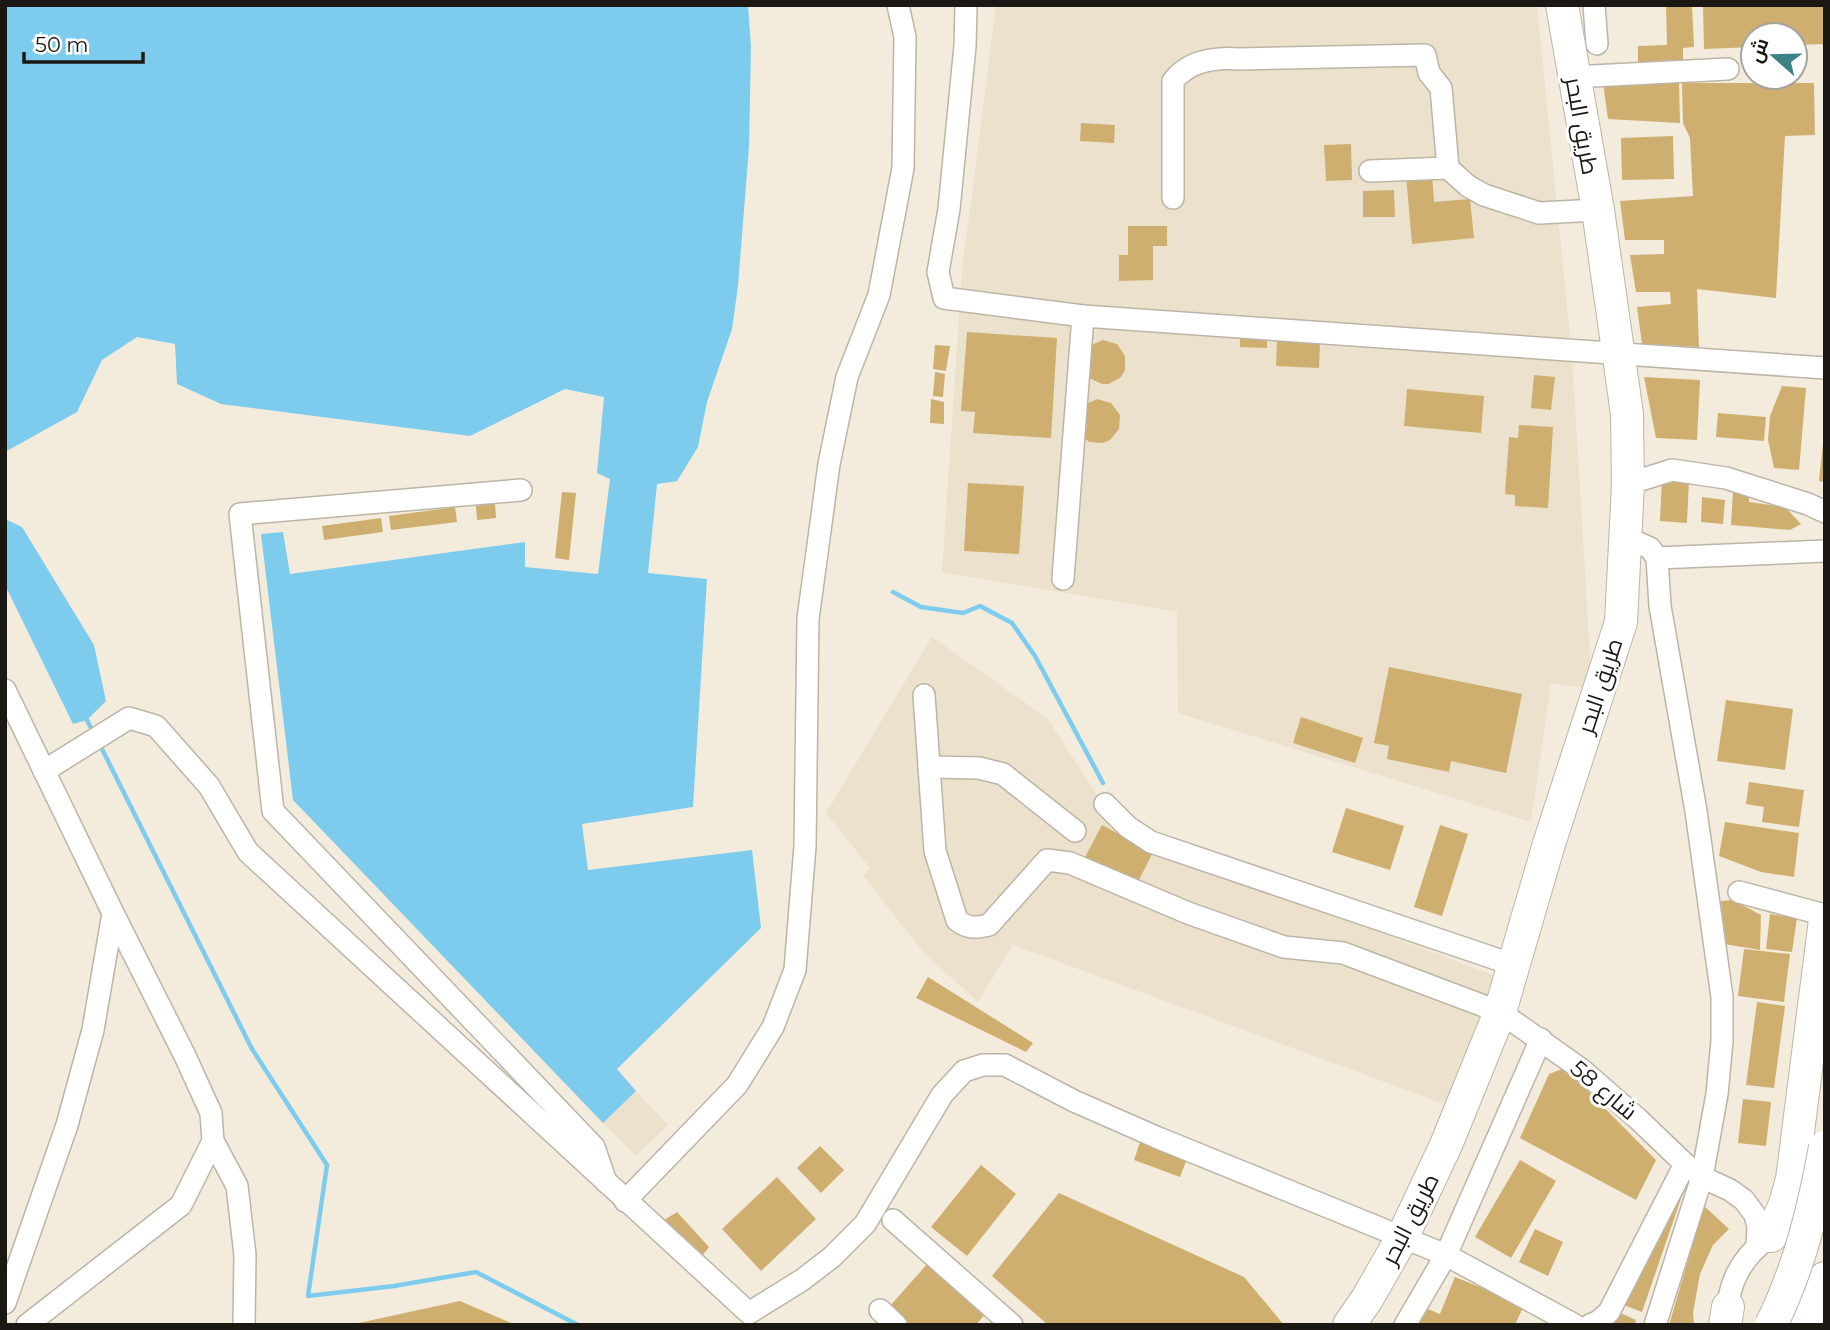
<svg xmlns="http://www.w3.org/2000/svg" width="1830" height="1330" viewBox="0 0 1830 1330" font-family="Montserrat,Cairo,sans-serif">
	<rect width="100%" height="100%" fill="#f3ecdd"/>
	<g fill="#ece1cc">
		<polygon points="996,5 1537,5 1572,356 1592,688 1551,684 1531,822 1178,713 1177,612 942,572 962,271"/>
		<polygon points="932,637 1047,718 1117,825 1157,849 1496,976 1447,1105 1013,945 978,1002 924,953 863,876 870,868 826,813"/>
		<polygon points="636,1091 668,1125 636,1156 603,1123"/>
	</g>
	<g fill="#7dcced">
		<polygon points="5,5 748,5 751,47 749,147 738,286 732,329 707,402 698,447 677,481 657,484 648,573 707,579 693,807 582,824 588,870 752,850 761,928 617,1069 636,1091 603,1123 293,800 261,534 283,532 290,574 525,542 525,567 598,574 610,479 597,473 604,397 565,389 470,436 221,404 177,384 175,344 137,337 102,360 77,412 5,452"/>
		<polygon points="5,519 22,527 94,645 106,701 87,720 73,724 5,585"/>
	</g>
	<g fill="none" stroke-linecap="round" stroke-linejoin="round">
		<g stroke="#7dcced" stroke-width="4.5">
			<polyline points="893,592 921,607 963,613 980,606 1012,623 1035,656 1103,783"/>
			<polyline points="87,720 94,734"/>
			<polyline points="100,745 252,1049 327,1165 308,1296 394,1286 476,1272 578,1325"/>
		</g>
	</g>
	<g fill="#cfaf6f">
		<polygon points="1666,5 1692,5 1694,47 1683,48 1683,67 1638,68 1638,46 1667,45"/>
		<polygon points="1703,5 1825,5 1825,44 1795,45 1795,35 1753,35 1753,47 1704,49"/>
		<polygon points="1603,83 1679,83 1680,123 1608,119"/>
		<polygon points="1682,83 1814,83 1815,135 1785,136 1776,298 1697,289 1699,347 1642,344 1637,307 1671,304 1670,292 1636,292 1630,255 1664,254 1664,240 1625,240 1620,201 1693,196 1690,138 1683,123"/>
		<polygon points="1081,123 1115,125 1114,143 1080,141"/>
		<polygon points="1673,136 1674,179 1622,180 1621,138"/>
		<polygon points="1351,144 1352,180 1326,181 1324,145"/>
		<polygon points="1432,173 1434,202 1470,199 1474,238 1412,244 1406,175"/>
		<polygon points="1394,190 1395,217 1363,217 1363,191"/>
		<polygon points="1128,226 1167,226 1167,246 1153,246 1153,280 1119,281 1119,255 1128,255"/>
		<polygon points="967,332 1057,338 1051,438 973,433 975,412 961,411"/>
		<polygon points="1240,334 1267,335 1267,348 1240,347"/>
		<polygon points="1103,340 1117,344 1125,356 1125,370 1121,377 1109,384 1102,384 1089,378 1089,346"/>
		<polygon points="1277,341 1320,343 1319,368 1276,366"/>
		<polygon points="935,345 950,346 946,371 933,369"/>
		<polygon points="935,372 945,374 943,397 933,396"/>
		<polygon points="1534,375 1555,377 1551,410 1531,408"/>
		<polygon points="1644,377 1700,380 1697,440 1656,438"/>
		<polygon points="1782,386 1806,388 1799,470 1774,468 1768,440 1770,416"/>
		<polygon points="1407,389 1484,396 1481,433 1404,426"/>
		<polygon points="931,399 944,402 944,424 930,423"/>
		<polygon points="1097,399 1111,403 1120,415 1119,429 1110,440 1103,443 1089,442 1083,437 1084,405"/>
		<polygon points="1718,413 1766,417 1764,441 1716,437"/>
		<polygon points="1519,425 1553,427 1548,508 1515,506 1515,495 1505,494 1509,437 1518,438"/>
		<polygon points="1823,443 1825,443 1825,482 1819,481"/>
		<polygon points="1662,479 1689,480 1687,523 1660,521"/>
		<polygon points="968,483 1024,486 1019,554 964,551"/>
		<polygon points="1733,491 1749,493 1749,502 1785,507 1801,524 1790,530 1731,525"/>
		<polygon points="562,492 576,493 569,560 555,558"/>
		<polygon points="1702,497 1725,500 1723,524 1701,522"/>
		<polygon points="495,503 496,518 477,520 476,506"/>
		<polygon points="455,507 457,522 391,530 389,516"/>
		<polygon points="381,518 383,532 324,540 322,526"/>
		<polygon points="1389,667 1522,694 1506,773 1451,761 1449,772 1387,759 1389,746 1374,743"/>
		<polygon points="1726,700 1793,709 1785,770 1717,761"/>
		<polygon points="1301,717 1363,738 1355,763 1293,743"/>
		<polygon points="1749,782 1804,790 1799,827 1762,822 1764,807 1746,804"/>
		<polygon points="1346,808 1404,826 1390,870 1332,852"/>
		<polygon points="1725,822 1799,833 1794,877 1761,872 1719,856"/>
		<polygon points="1102,825 1153,852 1135,888 1083,861"/>
		<polygon points="1440,825 1468,834 1442,916 1414,907"/>
		<polygon points="1733,900 1761,915 1760,950 1724,944 1721,901"/>
		<polygon points="1770,914 1797,918 1792,952 1766,949"/>
		<polygon points="1744,949 1790,954 1784,1002 1738,996"/>
		<polygon points="928,977 1033,1043 1026,1052 916,998"/>
		<polygon points="1757,1002 1785,1006 1774,1088 1746,1085"/>
		<polygon points="1562,1069 1569,1072 1656,1160 1636,1200 1520,1138 1549,1074"/>
		<polygon points="1743,1099 1771,1102 1766,1146 1738,1143"/>
		<polygon points="1140,1142 1187,1159 1180,1177 1134,1160"/>
		<polygon points="820,1146 844,1170 821,1193 797,1168"/>
		<polygon points="1520,1160 1556,1181 1511,1258 1475,1237"/>
		<polygon points="981,1165 1016,1194 967,1256 931,1227"/>
		<polygon points="777,1177 816,1219 761,1271 722,1229"/>
		<polygon points="1676,1187 1684,1190 1642,1312 1624,1305"/>
		<polygon points="1059,1193 1244,1277 1284,1325 1048,1325 992,1276"/>
		<polygon points="1704,1206 1729,1229 1713,1245 1700,1274 1693,1313 1694,1325 1669,1325"/>
		<polygon points="677,1212 709,1247 702,1256 664,1220"/>
		<polygon points="1535,1229 1563,1242 1548,1276 1519,1262"/>
		<polygon points="929,1262 986,1313 976,1325 910,1325 889,1307"/>
		<polygon points="1455,1277 1524,1305 1515,1325 1410,1325 1418,1305 1440,1314"/>
		<polygon points="460,1301 516,1325 354,1325 354,1324"/>
		<polygon points="1618,1312 1636,1320 1635,1325 1611,1325"/>
	</g>
	<g fill="none" stroke-linecap="round" stroke-linejoin="round">
		<g stroke="#bcb5a7" stroke-width="24">
			<g id="minor">
				<polyline points="966,5 965,46 949,209 938,272 944,298 1083,316 1825,368"/>
				<polyline points="1594,5 1597,44"/>
				<polyline points="1573,77 1728,69"/>
				<polyline points="1370,171 1448,168 1468,186 1484,195 1539,213 1598,210"/>
				<path d="M1173,198V81C1189,60 1216,57 1241,59L1425,55L1429,73L1441,88L1448,168"/>
				<polyline points="1628,484 1672,470 1726,478 1808,504 1825,512"/>
				<polyline points="521,490 240,514 273,811 594,1147 606,1182"/>
				<polyline points="1625,537 1650,548 1657,558 1660,606 1696,811 1722,997 1722,1041 1717,1094 1702,1177 1655,1325"/>
				<polyline points="1657,558 1825,551"/>
				<polyline points="1063,579 1083,316"/>
				<polyline points="5,690 113,913 185,1056 211,1113 213,1141 237,1186 245,1255 244,1325"/>
				<path d="M924,695L935,851L957,920C968,929 976,928 989,925L1047,860L1070,863L1188,913L1284,947L1343,953L1500,1012L1581,1069L1638,1119L1685,1164L1702,1177L1730,1190L1744,1200L1755,1215L1758,1227L1757,1246"/>
				<polyline points="929,767 979,768 1003,774 1075,831"/>
				<polyline points="44,771 129,718 156,726 209,786 248,852 749,1313 802,1280 832,1257 865,1224 942,1095 964,1071 983,1065 1005,1065 1074,1101 1156,1137 1446,1255 1575,1325"/>
				<polyline points="1105,804 1128,827 1151,842 1514,965"/>
				<polyline points="1739,892 1825,915"/>
				<polyline points="625,1201 737,1085 773,1027 795,970 805,846 808,619 829,464 847,377 879,295 903,168 905,37 898,5"/>
				<polyline points="893,1220 1012,1325"/>
				<polyline points="5,1303 67,1125 93,1030 113,913"/>
				<polyline points="880,1310 896,1325"/>
				<path d="M1728,1319C1726,1286 1741,1258 1767,1239"/>
				<polyline points="27,1325 181,1205 213,1141"/>
				<polyline points="1405,1325 1446,1255 1541,1039"/>
				<polyline points="1590,1325 1599,1321 1609,1312 1685,1164"/>
			</g>
		</g>
		<g stroke="#bcb5a7" stroke-width="34">
			<g id="highway">
				<polyline points="1771,1236 1785,1204 1792,1179 1825,920"/>
				<polyline points="1349,1325 1367,1299 1403,1236 1446,1145 1500,1012 1548,847 1621,622 1628,484 1627,414 1598,210 1562,5"/>
				<polyline points="1725,1325 1728,1307"/>
				<polyline points="1806,1325 1825,1278"/>
			</g>
		</g>
		<use href="#minor" stroke="#fff" stroke-width="21"/>
		<use href="#highway" stroke="#fff" stroke-width="32"/>
		<g stroke="#bcb5a7" stroke-width="34" stroke-linecap="butt">
			<path id="highway-bridge" d="M1771,1325C1799,1269 1814,1208 1825,1147"/>
		</g>
		<use href="#highway-bridge" stroke="#fff" stroke-width="32"/>
	</g>
	<g text-anchor="middle" dominant-baseline="central" stroke-width="6" stroke-linejoin="round" paint-order="stroke">
		<g font-size="23" fill="#1b1813" stroke="#fff">
			<text transform="translate(1582 126) rotate(80)">طريق البحر</text>
			<text transform="translate(1600 686) rotate(-72)">طريق البحر</text>
			<text transform="translate(1604 1090) rotate(40)">شارع 58</text>
			<text transform="translate(1410 1219) rotate(-63)">طريق البحر</text>
		</g>
	</g>
	<rect width="1830" height="1330" fill="none" stroke="#1b1813" stroke-width="14"/>
	<g transform="translate(1774 56) rotate(290)"><circle r="33" fill="#ffffff" stroke="#a4a3a1" stroke-width="2"/>
	<path d="M0-5L12 26L0 18L-12 26Z" fill="#3a8284"/>
	<text y="-10" font-size="19" font-weight="bold" text-anchor="middle" fill="#1b1813">ش</text>
	</g>
	<path d="M24 52v10h119v-10" fill="none" stroke="#1b1813" stroke-width="3.5"/>
	<text x="35" y="52" font-size="21" fill="#1b1813" stroke="#ffffff" stroke-width="5" paint-order="stroke">50 m</text>
</svg>
